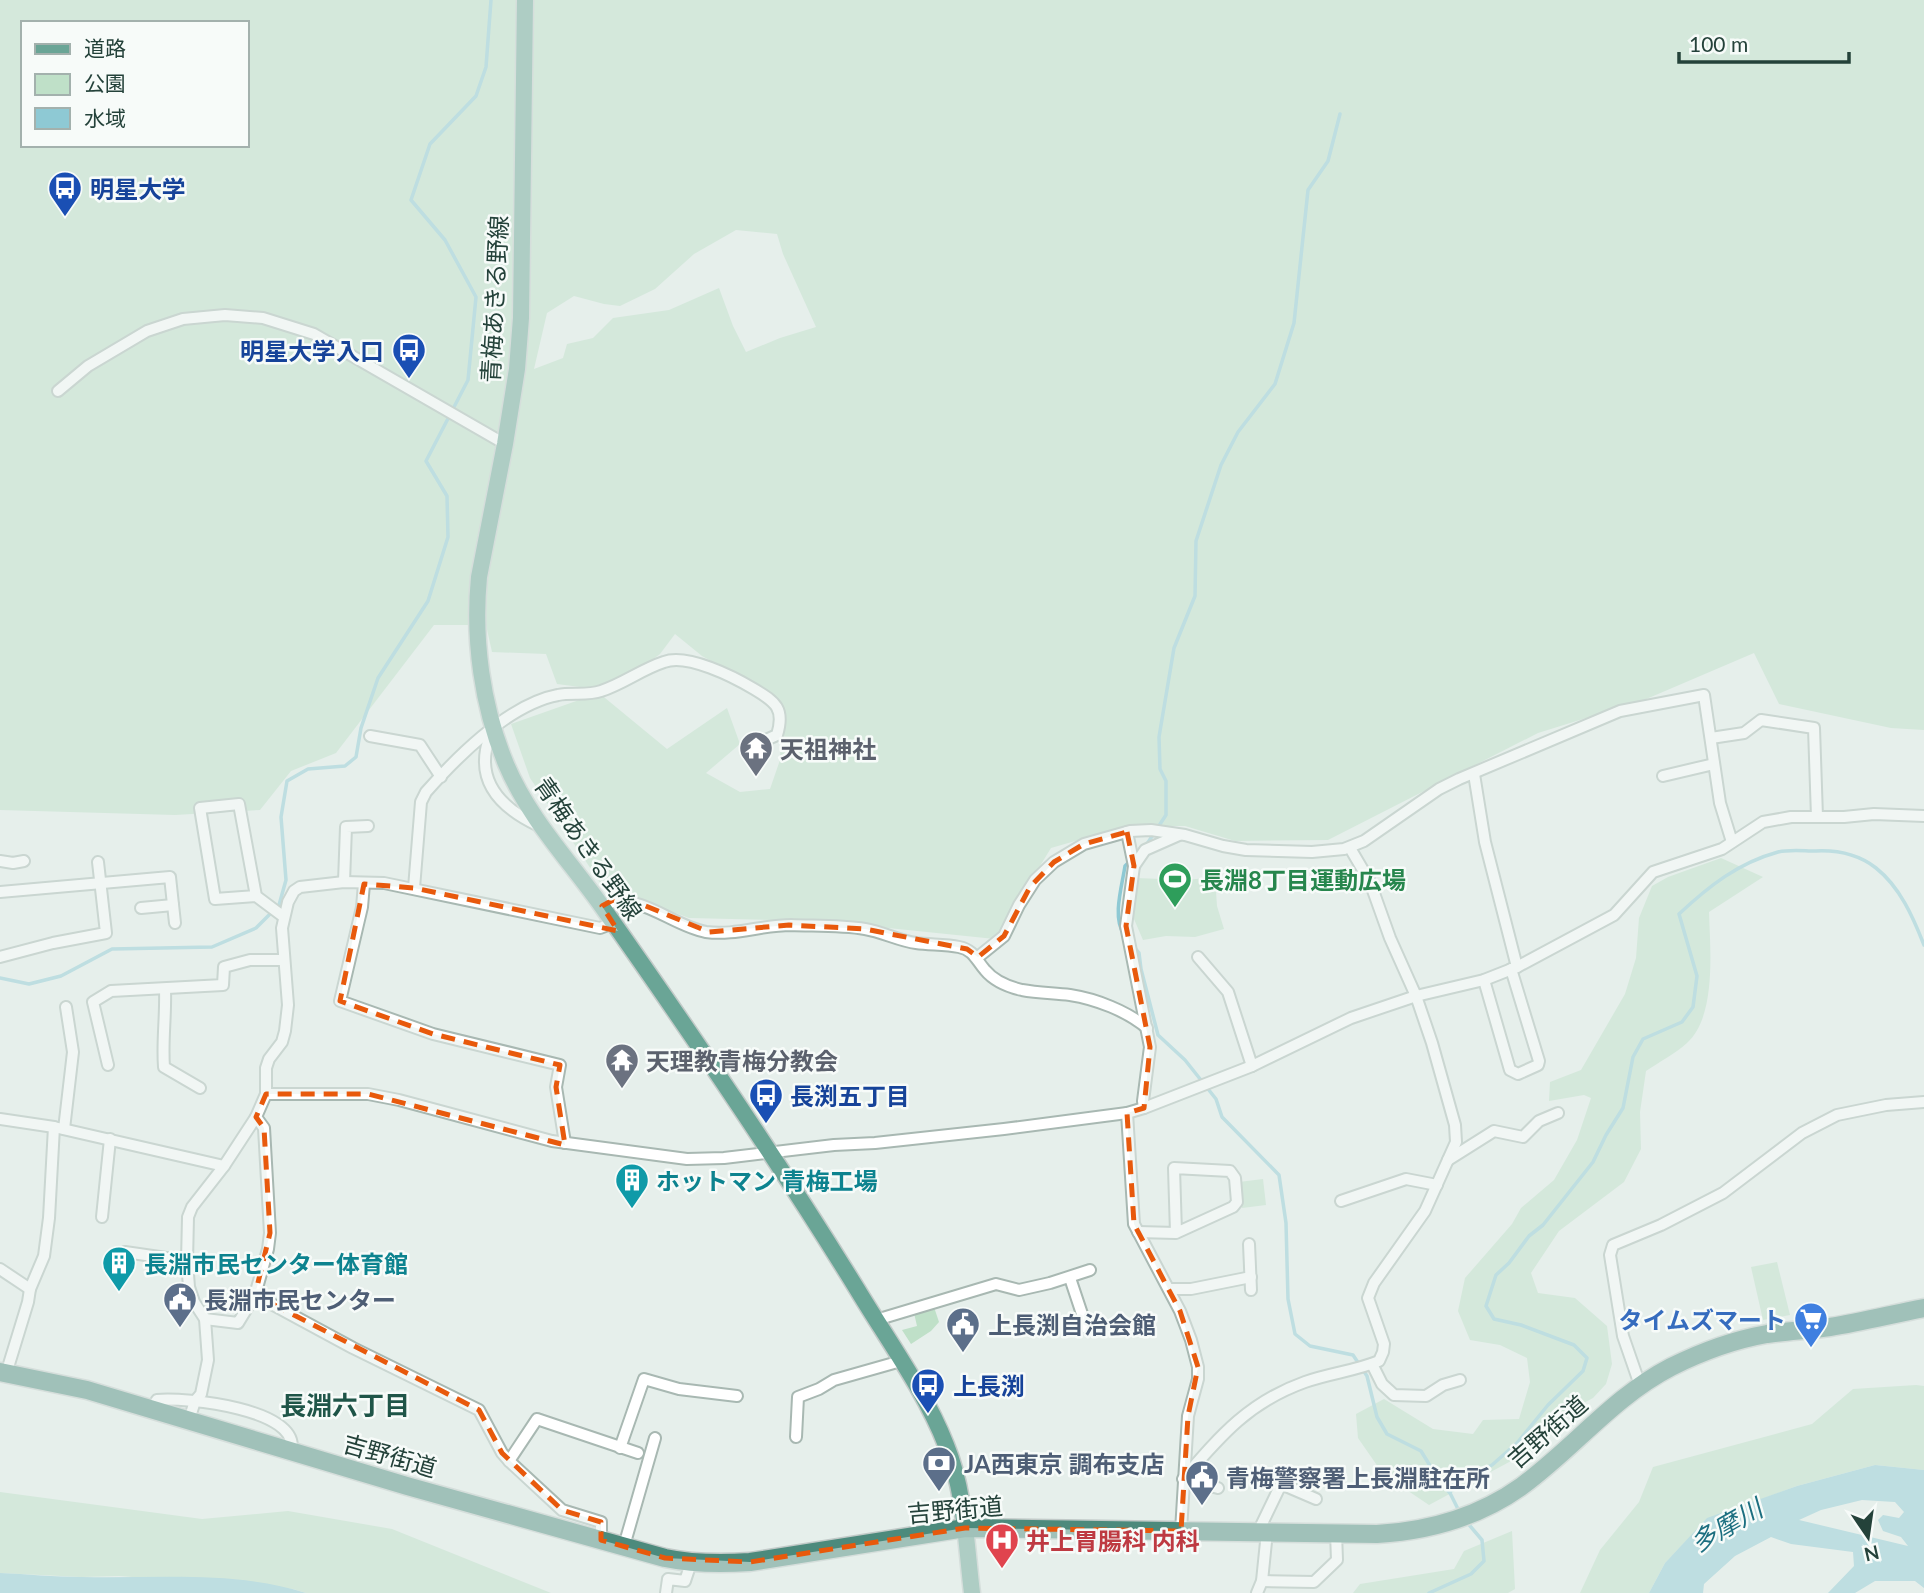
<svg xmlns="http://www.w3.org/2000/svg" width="1924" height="1593" viewBox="0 0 1924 1593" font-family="Lato,'Noto Sans JP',sans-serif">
	<rect width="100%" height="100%" fill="#e6efeb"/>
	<g fill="#bfe0c8" fill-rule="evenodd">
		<path d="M0,0H1924V730L1891,728L1779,704L1754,653L1644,700L1538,733L1328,840L1235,841L1185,826H1127L1051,848L995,939L820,921L689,918L638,899L607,893L530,778L511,724L599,693L667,749L727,708L740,744L706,773L740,792L770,789L780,760L783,708L760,688L702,656L675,634L660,654L611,691L557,684L546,654L492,652L486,625H434L336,753L291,771L260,810L175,815L0,810ZM23,23H247V145H23ZM736,230L777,234L783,254L816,327L780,338L746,352L733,326L719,288L669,310L613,318L593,338L567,344L563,358L534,369L547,313L574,296L604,304L620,306L655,289L694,254Z"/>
		<path d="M1721,858L1763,877L1709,912C1710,948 1717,1016 1687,1043C1675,1054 1659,1062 1646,1071L1640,1112L1641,1149L1624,1182L1559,1231L1531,1273L1538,1293L1575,1298L1607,1326L1612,1364L1606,1384L1593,1398L1580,1405L1539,1446L1429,1505L1383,1474L1358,1438L1356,1414L1384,1399L1433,1429L1473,1434L1483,1420L1519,1419L1530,1382L1527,1358L1500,1345L1470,1340L1458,1311L1465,1278L1512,1224L1521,1208L1554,1180L1577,1140L1591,1098L1584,1095L1549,1101L1550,1082L1581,1070L1625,994L1636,958L1639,918L1652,886L1668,877Z"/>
		<polygon points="1215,877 1217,906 1224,929 1195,937 1166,936 1143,940 1131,912 1136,878 1187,880"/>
		<polygon points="1263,1179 1266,1205 1242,1208 1239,1182"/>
		<polygon points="1777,1262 1790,1315 1763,1320 1751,1267"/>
		<polygon points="934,1307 939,1322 931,1331 911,1344 902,1330 917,1326 914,1313"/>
		<polygon points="1916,1385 1924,1386 1924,1470 1875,1465 1797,1486 1707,1519 1665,1563 1649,1593 1580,1593 1600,1550 1639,1502 1653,1467 1812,1424 1853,1389"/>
		<polygon points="0,1492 202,1519 288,1511 392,1529 551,1593 306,1593 293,1589 119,1576 81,1577 0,1573"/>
		<polygon points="1512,1531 1515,1589 1508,1593 1353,1593 1360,1584 1454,1569 1464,1551"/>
	</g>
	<g fill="#8ec9d4" fill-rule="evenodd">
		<path d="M1875,1465L1924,1470V1588L1915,1581H1875L1855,1593H1828L1854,1566L1853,1552L1791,1544L1771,1537L1735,1556L1704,1584L1703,1593H1649L1665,1563L1707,1518L1797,1486ZM1862,1500L1895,1502L1904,1512L1899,1518L1883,1515L1878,1520L1883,1531L1901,1537L1908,1546L1799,1520L1821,1510Z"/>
		<path d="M0,1573C27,1574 54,1577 81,1577C155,1579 235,1570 306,1593H0Z"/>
	</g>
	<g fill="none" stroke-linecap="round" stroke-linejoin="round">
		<g stroke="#8ec9d4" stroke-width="3.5">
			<polyline points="1145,847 1166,815 1166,781 1160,769 1159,737 1174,648 1195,596 1196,541 1221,465 1238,432 1275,384 1294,323 1308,190 1328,161 1340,114"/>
			<path d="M1124,934C1112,918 1122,886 1125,866L1129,862"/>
			<polyline points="1133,946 1139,953 1141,969 1158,1035 1185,1060 1216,1099 1222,1117 1279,1175 1286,1223 1288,1299 1295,1334 1310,1346 1353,1355 1367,1376 1377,1417 1387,1434 1421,1451 1440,1482 1450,1493"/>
			<polyline points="0,978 29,984 61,976 112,949 212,947 256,928 279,905 286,880 281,817 287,781 308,769 345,766 356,757 361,728 378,678 428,601 448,537 447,496 426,461 468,380 476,297 445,240 411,200 430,144 476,96 486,67 491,0"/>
			<path d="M1459,1511L1450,1493L1453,1484L1492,1465L1517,1443L1548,1405L1583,1371L1587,1358L1574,1345L1521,1325L1494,1319L1486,1306L1496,1275L1509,1263L1529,1236L1543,1225L1593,1162L1606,1135L1623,1108L1633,1057L1643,1039L1682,1022L1693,1007L1697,976L1679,914C1709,886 1738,863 1778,852C1790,849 1804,851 1816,851C1838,850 1858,854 1876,868C1900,887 1913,917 1924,945"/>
			<polyline points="1429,1593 1471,1574 1484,1561 1482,1540 1465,1520"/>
		</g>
		<g stroke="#a8b8b2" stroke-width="14">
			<g id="minor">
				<polyline points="58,391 88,366 147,331 183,319 225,315 263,318 314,334 505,444"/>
				<path d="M493,729C491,735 487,743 486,750C479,789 509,812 539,826"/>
				<polyline points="370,736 420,745 441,777"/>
				<polyline points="1711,738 1744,733 1761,720 1814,728 1817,817"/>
				<polyline points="1474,774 1485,842 1517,967"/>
				<polyline points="1663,776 1714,764"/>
				<polyline points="1127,832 1134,866 1126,926 1150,1047 1143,1101 1144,1108"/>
				<polyline points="0,861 13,863 24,861"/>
				<polyline points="1134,866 1145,850 1179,835"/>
				<polyline points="344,882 346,827 368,826"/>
				<polyline points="364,884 362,907 340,1001 433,1034 560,1065 556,1087 565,1143"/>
				<path d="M414,888L421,802L426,792C457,757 510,704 558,695C572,692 587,696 601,691C623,684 642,669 664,662C687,653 734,677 754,689C776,702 785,709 777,735L759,743"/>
				<polyline points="0,892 170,877 175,923"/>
				<polyline points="256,896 215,899 200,808 239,804 256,896 284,917"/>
				<path d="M602,906C637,889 671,926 706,932C734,936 762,925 791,925C814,926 841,925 865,929C883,932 899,941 916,943C930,945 945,944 959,947C974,950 976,960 985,970C994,981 1009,987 1022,990C1038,993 1054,993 1070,995C1096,999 1127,1011 1147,1028"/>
				<polyline points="141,908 173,905"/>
				<polyline points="0,957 53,943 106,933 98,862"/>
				<polyline points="978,957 1004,936 1019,905 1035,880 1054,862 1084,844 1130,831 1151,830 1185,835 1223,846 1246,850 1312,852 1344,849 1364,841 1439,789 1459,779 1620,711 1704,695 1720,803 1732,842"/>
				<polyline points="1198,957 1228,992 1252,1066"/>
				<polyline points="1484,980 1510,1070 1518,1074 1538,1065 1539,1061 1511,969"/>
				<path d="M165,989C166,1016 162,1041 164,1067L200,1088"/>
				<polyline points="108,1065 93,1002 111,991 223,985 224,967 250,960 284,960"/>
				<polyline points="266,1094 368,1094 399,1100 552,1141 687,1159 724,1158 834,1145 875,1143 1004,1129 1127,1113 1144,1108 1252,1066 1351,1018 1416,996 1484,980 1517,967 1614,915 1653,872 1722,849 1763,822 1791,817 1844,817 1874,814 1924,816"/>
				<polyline points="1127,1113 1134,1224 1180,1311 1191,1340 1198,1367 1198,1379 1188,1416 1181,1531"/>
				<polyline points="0,1119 54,1127 224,1166"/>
				<polyline points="64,1129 73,1052 66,1007"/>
				<polyline points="1448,1160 1494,1131 1523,1137 1539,1121 1558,1113"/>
				<polyline points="1341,1201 1406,1179 1437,1185"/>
				<polyline points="102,1217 110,1139"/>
				<polyline points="1138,1232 1176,1233 1233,1207 1237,1202 1235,1178 1230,1171 1174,1168 1176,1233"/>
				<polyline points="1249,1244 1251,1290"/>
				<polyline points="125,1252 187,1261"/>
				<polyline points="0,1269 30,1289"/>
				<polyline points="1070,1278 1087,1329"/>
				<polyline points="1169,1289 1191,1289 1251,1277"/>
				<polyline points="255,1295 353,1348 479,1410 502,1453 509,1461 562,1510 601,1522 601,1540"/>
				<polyline points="205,1319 238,1323 255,1295 268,1249 270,1233 264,1128 256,1117 266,1094 266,1068 269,1059 282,1042 285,1031 288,1005 282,928 288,902 294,891 300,887 344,882 384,883 600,928 613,923"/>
				<polyline points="876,1320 996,1284 1019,1290 1050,1283 1090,1270"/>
				<polyline points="1372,1364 1382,1384 1394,1395 1426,1396 1443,1385 1460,1380"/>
				<polyline points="6,1374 28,1302 30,1289 44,1256 49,1218 54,1127"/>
				<polyline points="1640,1385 1623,1336 1610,1255 1613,1245 1661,1225 1723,1193 1802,1133 1837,1115 1886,1105 1924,1102"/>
				<path d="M152,1409L157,1400C185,1397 302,1409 291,1451"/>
				<polyline points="189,1420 195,1401 201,1394 208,1360 205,1319 194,1302 189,1287 187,1261 188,1217 192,1207 224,1166 256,1117"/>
				<polyline points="796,1437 798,1397 819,1389 834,1380 901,1361"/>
				<polyline points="620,1448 644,1379 679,1389 737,1396"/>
				<polyline points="509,1461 537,1419 638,1453"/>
				<polyline points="1281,1484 1316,1499"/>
				<path d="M1218,1488L1183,1479C1221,1435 1249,1402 1305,1382C1330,1373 1355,1371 1379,1361L1383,1352L1384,1344L1368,1298L1374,1283L1425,1211L1456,1142L1455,1125L1432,1043L1416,996L1390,938L1370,882L1350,848"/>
				<polyline points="1258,1532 1285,1476"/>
				<polyline points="624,1546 655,1438"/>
				<polyline points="1262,1581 1314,1582 1337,1560 1336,1533"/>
				<polyline points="666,1593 668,1579 685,1581 691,1563"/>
				<polyline points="1257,1593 1262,1581 1267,1532"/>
			</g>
		</g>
		<g stroke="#c2cac8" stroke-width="19">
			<path id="primary" d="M525,0L521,318L517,369L505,444L479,577C473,640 482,706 506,764C529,819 570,861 603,908C691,1033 777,1159 857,1289C887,1339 925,1391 946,1445C965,1491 966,1544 972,1593"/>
		</g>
		<g stroke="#c2cac8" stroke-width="21">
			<path id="trunk" d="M0,1372L87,1390L407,1486L665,1558C694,1564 721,1564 750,1562L965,1528L1377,1534C1429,1531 1480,1516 1522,1486C1574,1448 1613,1397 1671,1367C1701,1352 1733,1340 1767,1334C1788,1331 1809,1330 1830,1327C1861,1322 1893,1314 1924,1308"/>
		</g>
		<use href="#minor" stroke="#fff" stroke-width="10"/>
		<use href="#primary" stroke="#6aa596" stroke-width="16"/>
		<use href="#trunk" stroke="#4c8a7c" stroke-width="18"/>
	</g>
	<path d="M0 0H1924V1593H0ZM1127,832L1134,866L1126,926L1150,1047L1144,1108L1127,1113L1134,1224L1180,1311L1198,1367L1188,1416L1181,1531L965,1528L750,1562L665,1558L601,1540V1522L562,1510L502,1453L479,1410L255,1295L270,1233L264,1128L256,1117L266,1094H368L565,1145L556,1087L560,1065L433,1034L340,1001L364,884L414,888L618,931L602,906L613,900L641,904L709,932L789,925L865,929L967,949L978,957L1004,936L1030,887L1054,862L1084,844Z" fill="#e6efeb" fill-opacity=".55" fill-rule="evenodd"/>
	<path fill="none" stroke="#e8590c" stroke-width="5" stroke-dasharray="14 9" stroke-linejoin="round" d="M1127,832L1134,866L1126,926L1150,1047L1144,1108L1127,1113L1134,1224L1180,1311L1198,1367L1188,1416L1181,1531L965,1528L750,1562L665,1558L601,1540V1522L562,1510L502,1453L479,1410L255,1295L270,1233L264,1128L256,1117L266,1094H368L565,1145L556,1087L560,1065L433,1034L340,1001L364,884L414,888L618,931L602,906L613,900L641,904L709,932L789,925L865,929L967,949L978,957L1004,936L1030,887L1054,862L1084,844Z"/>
	<defs>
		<g id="bus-pin" transform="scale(1.75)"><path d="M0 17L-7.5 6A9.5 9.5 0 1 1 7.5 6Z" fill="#1a4fb4" stroke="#f7fbf9"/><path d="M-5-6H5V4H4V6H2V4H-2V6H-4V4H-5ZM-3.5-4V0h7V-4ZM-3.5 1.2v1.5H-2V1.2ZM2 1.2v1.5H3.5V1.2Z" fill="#fff"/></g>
		<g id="temple-pin" transform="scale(1.75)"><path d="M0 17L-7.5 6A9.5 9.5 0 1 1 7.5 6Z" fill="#6b7280" stroke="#f7fbf9"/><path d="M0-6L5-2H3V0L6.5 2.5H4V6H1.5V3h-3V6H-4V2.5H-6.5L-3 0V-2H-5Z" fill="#fff"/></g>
		<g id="stadium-pin" transform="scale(1.75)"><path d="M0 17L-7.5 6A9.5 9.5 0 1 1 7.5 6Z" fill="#2e9e5b" stroke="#f7fbf9"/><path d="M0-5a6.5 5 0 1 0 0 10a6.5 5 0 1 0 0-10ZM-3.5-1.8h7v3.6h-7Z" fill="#fff"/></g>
		<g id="building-pin" transform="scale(1.75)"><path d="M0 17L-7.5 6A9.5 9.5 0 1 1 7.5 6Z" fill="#0f9aa8" stroke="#f7fbf9"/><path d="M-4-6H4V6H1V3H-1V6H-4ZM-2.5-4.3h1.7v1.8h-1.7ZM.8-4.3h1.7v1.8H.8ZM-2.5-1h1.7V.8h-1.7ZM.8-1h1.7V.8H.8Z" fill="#fff"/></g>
		<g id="civic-pin" transform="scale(1.75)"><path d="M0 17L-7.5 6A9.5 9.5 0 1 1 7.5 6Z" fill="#5c6f8a" stroke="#f7fbf9"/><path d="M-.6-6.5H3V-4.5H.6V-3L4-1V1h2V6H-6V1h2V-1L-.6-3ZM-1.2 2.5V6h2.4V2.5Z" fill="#fff"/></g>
		<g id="supermarket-pin" transform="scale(1.75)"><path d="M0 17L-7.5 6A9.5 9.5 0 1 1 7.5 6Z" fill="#3f7fe0" stroke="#f7fbf9"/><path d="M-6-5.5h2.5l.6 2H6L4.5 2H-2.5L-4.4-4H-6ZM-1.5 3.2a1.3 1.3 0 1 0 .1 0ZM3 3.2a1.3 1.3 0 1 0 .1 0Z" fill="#fff"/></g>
		<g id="bank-pin" transform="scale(1.75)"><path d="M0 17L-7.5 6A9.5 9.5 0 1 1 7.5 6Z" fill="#5c6f8a" stroke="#f7fbf9"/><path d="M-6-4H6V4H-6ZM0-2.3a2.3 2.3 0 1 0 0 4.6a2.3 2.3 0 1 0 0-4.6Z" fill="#fff"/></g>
		<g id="hospital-pin" transform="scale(1.75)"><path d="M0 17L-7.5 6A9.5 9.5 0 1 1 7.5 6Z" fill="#e0444e" stroke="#f7fbf9"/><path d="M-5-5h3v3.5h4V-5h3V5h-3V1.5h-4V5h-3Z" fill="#fff"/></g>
	</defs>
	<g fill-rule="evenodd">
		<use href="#bus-pin" x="65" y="188"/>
		<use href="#bus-pin" x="409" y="350"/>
		<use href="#temple-pin" x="756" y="748"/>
		<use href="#stadium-pin" x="1175" y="879"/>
		<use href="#temple-pin" x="622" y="1060"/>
		<use href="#bus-pin" x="766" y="1095"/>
		<use href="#building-pin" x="632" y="1180"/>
		<use href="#building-pin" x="119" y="1263"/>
		<use href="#civic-pin" x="180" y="1299"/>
		<use href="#supermarket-pin" x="1811" y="1319"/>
		<use href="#civic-pin" x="963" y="1324"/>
		<use href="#bus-pin" x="928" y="1385"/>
		<use href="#bank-pin" x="939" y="1463"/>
		<use href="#civic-pin" x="1202" y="1477"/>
		<use href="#hospital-pin" x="1002" y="1540"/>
	</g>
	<g text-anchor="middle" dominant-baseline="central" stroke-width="5" stroke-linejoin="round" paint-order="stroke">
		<g font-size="24" font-weight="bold" fill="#164399" stroke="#f7fbf9" text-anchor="start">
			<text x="90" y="188">明星大学</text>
			<text x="384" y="350" text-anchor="end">明星大学入口</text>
			<text x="790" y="1095">長渕五丁目</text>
			<text x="953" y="1385">上長渕</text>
		</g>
		<g font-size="24" fill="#24423a" stroke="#f7fbf9">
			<text transform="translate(494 299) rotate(-87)">青梅あきる野線</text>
			<text transform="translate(589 848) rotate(55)">青梅あきる野線</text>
			<text transform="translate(1547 1431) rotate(-41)">吉野街道</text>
			<text transform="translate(390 1455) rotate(16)">吉野街道</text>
			<text transform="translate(955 1509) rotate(-5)">吉野街道</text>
		</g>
		<g font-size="24" font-weight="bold" fill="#5b616d" stroke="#f7fbf9" text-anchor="start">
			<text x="780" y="748">天祖神社</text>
			<text x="646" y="1060">天理教青梅分教会</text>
		</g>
		<g font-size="24" font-weight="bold" fill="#27864d" stroke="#f7fbf9" text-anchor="start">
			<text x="1200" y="879">長淵8丁目運動広場</text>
		</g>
		<g font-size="24" font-weight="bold" fill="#0d838f" stroke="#f7fbf9" text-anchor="start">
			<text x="656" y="1180">ホットマン 青梅工場</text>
			<text x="144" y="1263">長淵市民センター体育館</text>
		</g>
		<g font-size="24" font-weight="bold" fill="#4e5e75" stroke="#f7fbf9" text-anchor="start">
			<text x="204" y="1299">長淵市民センター</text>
			<text x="988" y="1324">上長渕自治会館</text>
			<text x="964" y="1463">JA西東京 調布支店</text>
			<text x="1226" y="1477">青梅警察署上長淵駐在所</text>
		</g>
		<g font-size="24" font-weight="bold" fill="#366cbe" stroke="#f7fbf9" text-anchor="end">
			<text x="1786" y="1319">タイムズマート</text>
		</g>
		<g font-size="24" font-weight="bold" fill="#be3a42" stroke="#f7fbf9" text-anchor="start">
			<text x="1026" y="1540">井上胃腸科 内科</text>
		</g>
		<g font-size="26" font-weight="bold" fill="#1f5548" stroke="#f7fbf9">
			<text x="345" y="1405">長淵六丁目</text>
		</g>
		<g font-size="26" font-style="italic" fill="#1c6f80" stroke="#f7fbf9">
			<text transform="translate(1726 1525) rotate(-30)">多摩川</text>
		</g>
	</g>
	<rect x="21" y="21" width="228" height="126" fill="#f7fbf9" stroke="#a3b1ad" stroke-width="2"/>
	<rect x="35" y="44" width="35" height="10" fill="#6aa596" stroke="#a3b1ad" stroke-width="2"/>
	<text x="84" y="56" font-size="21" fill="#24423a">道路</text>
	<rect x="35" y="74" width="35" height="21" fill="#bfe0c8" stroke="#a3b1ad" stroke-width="2"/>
	<text x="84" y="91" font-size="21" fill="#24423a">公園</text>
	<rect x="35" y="108" width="35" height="21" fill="#8ec9d4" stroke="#a3b1ad" stroke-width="2"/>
	<text x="84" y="126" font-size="21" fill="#24423a">水域</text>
	<g transform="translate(1868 1537) rotate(167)" stroke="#f7fbf9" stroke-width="5" paint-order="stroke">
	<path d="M0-5L12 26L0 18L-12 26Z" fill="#24423a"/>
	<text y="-10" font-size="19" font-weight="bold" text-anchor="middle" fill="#24423a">N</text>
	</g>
	<path d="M1679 52v10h170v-10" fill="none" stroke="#24423a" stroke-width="3.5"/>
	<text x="1689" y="52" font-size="21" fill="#24423a" stroke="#f7fbf9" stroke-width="5" paint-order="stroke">100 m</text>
</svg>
